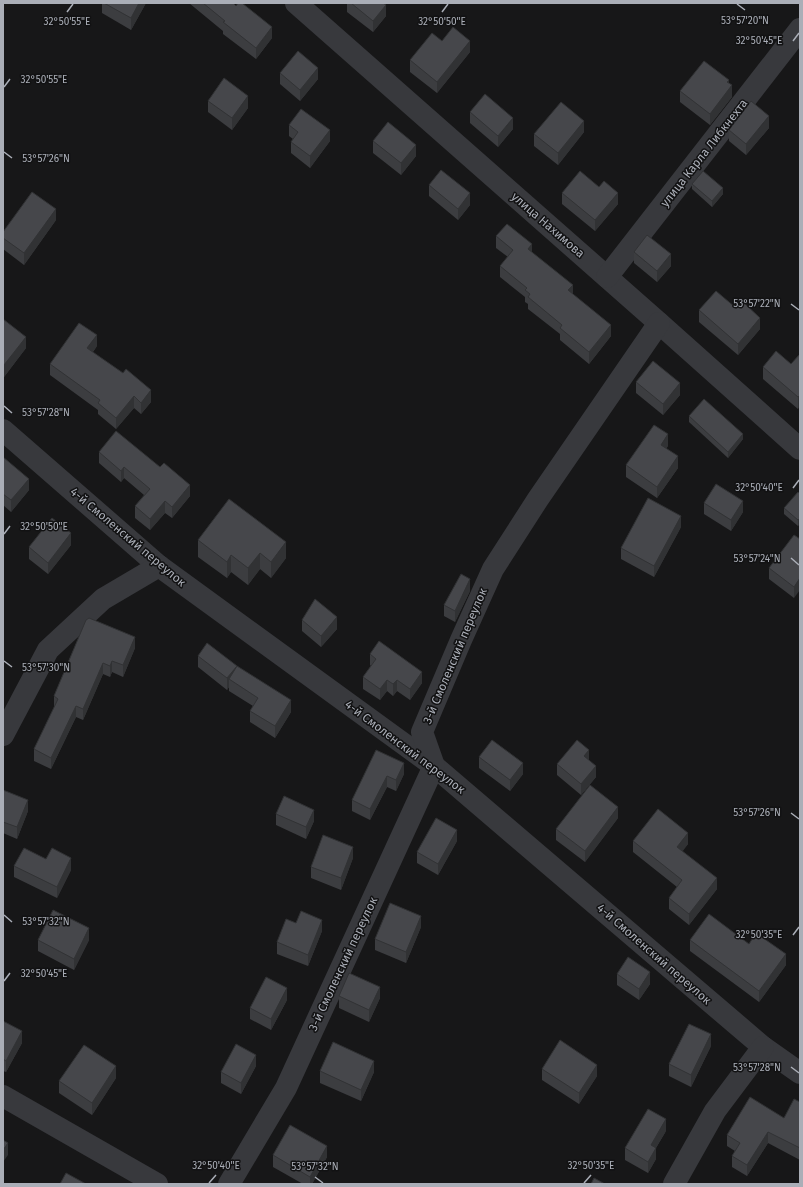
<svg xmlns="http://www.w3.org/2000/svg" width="803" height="1187" viewBox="0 0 803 1187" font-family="'Fira Sans',sans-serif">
	<rect width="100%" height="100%" fill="#171718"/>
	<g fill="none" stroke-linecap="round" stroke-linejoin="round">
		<g stroke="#38393d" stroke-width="22">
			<polyline points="296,3 659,323 800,449"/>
			<polyline points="607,277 800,29"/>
			<polyline points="3,430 159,566 434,766 763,1047 800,1073"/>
			<polyline points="3,735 48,650 103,599 159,566"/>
			<polyline points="3,1096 157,1184"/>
			<polyline points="229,1184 286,1088 434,766 422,732 461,640 493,569 538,499 659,323"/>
			<polyline points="674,1184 715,1111 763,1047"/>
		</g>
	</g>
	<g fill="#3c3d40">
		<polygon points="102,3 146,3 131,30 102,13"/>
		<polygon points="189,3 233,3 272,38 256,59 223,34 223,31"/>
		<polygon points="347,3 383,3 386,16 373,32 347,12"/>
		<polygon points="470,52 437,93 410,72 410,60"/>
		<polygon points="280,73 318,79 300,101 280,84"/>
		<polygon points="729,83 732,97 710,125 680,102 680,91"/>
		<polygon points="208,101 248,108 232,130 208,112"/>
		<polygon points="470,112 513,129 498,147 470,123"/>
		<polygon points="289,125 330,141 310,168 291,153 291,142 293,139 289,136"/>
		<polygon points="769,128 746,155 729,141 729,130"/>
		<polygon points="584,132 558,165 534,146 534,134"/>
		<polygon points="373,141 416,156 401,175 373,153"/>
		<polygon points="692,184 723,194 712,207 692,189"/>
		<polygon points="429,185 470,205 458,220 429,196"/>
		<polygon points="562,193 618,204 595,231 562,204"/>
		<polygon points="56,220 24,265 3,249 3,238"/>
		<polygon points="496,236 532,252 573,294 611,336 589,364 560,340 560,334 528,309 528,304 525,302 525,297 500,277 500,266 508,257 496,248"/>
		<polygon points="634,252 671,266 657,282 634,263"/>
		<polygon points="699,310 760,329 738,355 699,322"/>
		<polygon points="3,319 26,348 4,377 3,376"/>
		<polygon points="97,346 93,352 151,402 141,414 134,408 116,429 98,414 98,410 50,375 50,364"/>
		<polygon points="800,354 798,409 763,379 763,367 791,364"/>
		<polygon points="636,382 680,395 663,415 636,393"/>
		<polygon points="689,416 743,439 728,458 689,422"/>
		<polygon points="668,446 666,449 678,468 657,498 626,477 626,465"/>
		<polygon points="99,452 190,496 172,518 165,513 150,530 135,518 135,506 144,495 124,478 121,482 99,463"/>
		<polygon points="3,457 29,490 11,512 3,505"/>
		<polygon points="800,494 800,523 798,526 784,514 784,508"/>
		<polygon points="704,503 743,512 731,531 704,514"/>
		<polygon points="681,527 654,577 621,559 621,548"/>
		<polygon points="800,539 794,598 769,579 769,568"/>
		<polygon points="198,540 286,558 271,578 260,569 248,585 231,572 227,578 198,557"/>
		<polygon points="71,545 48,574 29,559 29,547"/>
		<polygon points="470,591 455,622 444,616 444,605"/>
		<polygon points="86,620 135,648 123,677 112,672 110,677 103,674 83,720 76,717 51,769 34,761 34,749 54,708 54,696"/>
		<polygon points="302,620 337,629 321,647 302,631"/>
		<polygon points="370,654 422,683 410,700 397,691 393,696 387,691 380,700 363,689 363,677 371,666 370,665"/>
		<polygon points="198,656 237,667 291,712 275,738 250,722 250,711 253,706 229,691 229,687 227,690 198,667"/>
		<polygon points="479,757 523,774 510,791 479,768"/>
		<polygon points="589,760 596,777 581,795 557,775 557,764"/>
		<polygon points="404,763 404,774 396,791 387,787 370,820 352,811 352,800"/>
		<polygon points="3,790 28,811 17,839 3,833"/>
		<polygon points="276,814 314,821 306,839 276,825"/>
		<polygon points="618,818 585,862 556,840 556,829"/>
		<polygon points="457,841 438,875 417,863 417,852"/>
		<polygon points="633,841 688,844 682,851 717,889 689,925 669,909 669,898 677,887 633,852"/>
		<polygon points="353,858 341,890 311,878 311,867"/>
		<polygon points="46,859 71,870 57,898 14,877 14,866"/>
		<polygon points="296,923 322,931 308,966 277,954 277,942"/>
		<polygon points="421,927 406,963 375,950 375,939"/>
		<polygon points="38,940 89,940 74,970 38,951"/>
		<polygon points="690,940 749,944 786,965 759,1002 690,951"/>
		<polygon points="617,974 650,984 639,1000 617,985"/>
		<polygon points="339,996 380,998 369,1022 339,1008"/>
		<polygon points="287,1000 271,1030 250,1019 250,1008"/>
		<polygon points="3,1021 22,1043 6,1072 3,1071"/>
		<polygon points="711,1046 691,1087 669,1076 669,1064"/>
		<polygon points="256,1066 241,1094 221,1083 221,1072"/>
		<polygon points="542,1069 597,1076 579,1104 542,1080"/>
		<polygon points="320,1071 374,1072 361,1101 320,1083"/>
		<polygon points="116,1078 92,1115 59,1093 59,1081"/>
		<polygon points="800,1102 800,1160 768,1143 747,1176 732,1167 732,1156 735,1151 727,1146 727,1135 784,1118"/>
		<polygon points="666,1131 656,1148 656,1159 648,1173 625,1160 625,1148"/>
		<polygon points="273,1155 327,1157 312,1184 303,1184 273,1167"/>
	</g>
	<g fill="#313234">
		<polygon points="139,3 146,3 131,30 131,18"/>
		<polygon points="386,5 386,16 373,32 373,21"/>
		<polygon points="272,27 272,38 256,59 256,48"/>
		<polygon points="470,41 470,52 437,93 437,82"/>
		<polygon points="318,68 318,79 300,101 300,90"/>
		<polygon points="729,80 729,89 732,85 732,97 710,125 710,114"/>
		<polygon points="248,96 248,108 232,130 232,118"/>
		<polygon points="769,116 769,128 746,155 746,144"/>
		<polygon points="513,118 513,129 498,147 498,136"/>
		<polygon points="584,121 584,132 558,165 558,153"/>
		<polygon points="330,130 330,141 310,168 310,156"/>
		<polygon points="416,145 416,156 401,175 401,163"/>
		<polygon points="723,188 723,194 712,207 712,201"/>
		<polygon points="470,193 470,205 458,220 458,209"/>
		<polygon points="618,193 618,204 595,231 595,220"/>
		<polygon points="56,209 56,220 24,265 24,253"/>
		<polygon points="532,244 532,255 528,249"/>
		<polygon points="671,254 671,266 657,282 657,271"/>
		<polygon points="573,285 573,296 568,290"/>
		<polygon points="760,318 760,329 738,355 738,344"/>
		<polygon points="611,325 611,336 589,364 589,352"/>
		<polygon points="97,335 97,346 87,359 87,348"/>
		<polygon points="26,337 26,348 4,377 4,365"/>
		<polygon points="680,383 680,395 663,415 663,404"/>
		<polygon points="151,390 151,402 141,414 141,403"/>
		<polygon points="800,395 800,406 798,409 798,397"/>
		<polygon points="134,396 134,408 116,429 116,418"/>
		<polygon points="668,434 668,446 661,456 661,445"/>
		<polygon points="743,434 743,439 728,458 728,452"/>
		<polygon points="678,456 678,468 657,498 657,487"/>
		<polygon points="124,467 124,478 121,482 121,471"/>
		<polygon points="29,479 29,490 11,512 11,500"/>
		<polygon points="190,485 190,496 172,518 172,507"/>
		<polygon points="165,501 165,513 150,530 150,519"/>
		<polygon points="743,501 743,512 731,531 731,520"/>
		<polygon points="681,516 681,527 654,577 654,566"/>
		<polygon points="800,518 800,523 798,526 798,520"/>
		<polygon points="71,533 71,545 48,574 48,563"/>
		<polygon points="286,542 286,558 271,578 271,562"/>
		<polygon points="260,553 260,569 248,585 248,568"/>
		<polygon points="231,555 231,572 227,578 227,562"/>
		<polygon points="800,578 800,590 794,598 794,587"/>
		<polygon points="470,579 470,591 455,622 455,611"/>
		<polygon points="337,617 337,629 321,647 321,636"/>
		<polygon points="135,637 135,648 123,677 123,665"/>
		<polygon points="112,661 112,672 110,677 110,666"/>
		<polygon points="103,663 103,674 83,720 83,709"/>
		<polygon points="237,666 237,677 229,679 229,687 227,690 227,678"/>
		<polygon points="422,672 422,683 410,700 410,689"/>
		<polygon points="387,680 387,691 380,700 380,689"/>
		<polygon points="397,680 397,691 393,696 393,684"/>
		<polygon points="291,700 291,712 275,738 275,726"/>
		<polygon points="76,706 76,717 51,769 51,758"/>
		<polygon points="589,750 589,762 584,756"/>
		<polygon points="404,763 404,774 396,791 396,780"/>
		<polygon points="523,763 523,774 510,791 510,780"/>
		<polygon points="596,766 596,777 581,795 581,784"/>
		<polygon points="387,776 387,787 370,820 370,809"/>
		<polygon points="28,800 28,811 17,839 17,827"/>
		<polygon points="618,807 618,818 585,862 585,851"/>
		<polygon points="314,810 314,821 306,839 306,827"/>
		<polygon points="457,830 457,841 438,875 438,864"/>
		<polygon points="688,833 688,844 677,859 677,847"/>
		<polygon points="353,847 353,858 341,890 341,878"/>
		<polygon points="71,858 71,870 57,898 57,887"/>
		<polygon points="717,878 717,889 689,925 689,914"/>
		<polygon points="421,916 421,927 406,963 406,952"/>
		<polygon points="322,920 322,931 308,966 308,955"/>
		<polygon points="89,928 89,940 74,970 74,959"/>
		<polygon points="786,954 786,965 759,1002 759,991"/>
		<polygon points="650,972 650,984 639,1000 639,989"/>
		<polygon points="380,987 380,998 369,1022 369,1010"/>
		<polygon points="287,988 287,1000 271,1030 271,1019"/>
		<polygon points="22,1031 22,1043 6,1072 6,1061"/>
		<polygon points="711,1034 711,1046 691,1087 691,1075"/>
		<polygon points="256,1055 256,1066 241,1094 241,1083"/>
		<polygon points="374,1061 374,1072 361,1101 361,1090"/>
		<polygon points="597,1065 597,1076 579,1104 579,1093"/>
		<polygon points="116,1066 116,1078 92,1115 92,1103"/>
		<polygon points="666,1119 666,1131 651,1156 651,1145"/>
		<polygon points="768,1132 768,1143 747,1176 747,1165"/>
		<polygon points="8,1143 8,1155 3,1162 3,1150"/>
		<polygon points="327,1146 327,1157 312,1184 310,1184 310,1177"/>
		<polygon points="656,1148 656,1159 648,1173 648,1162"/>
	</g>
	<g fill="#46474b" stroke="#313234">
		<polygon points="104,3 139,3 131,18"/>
		<polygon points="203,3 233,3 236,6 238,3 242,3 272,27 256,48 223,22 225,21"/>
		<polygon points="351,3 383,3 386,5 373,21"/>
		<polygon points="453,27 470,41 437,82 410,60 432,33 442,41"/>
		<polygon points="298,51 318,68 300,90 280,73"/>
		<polygon points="704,61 729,80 727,82 732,85 710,114 680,91"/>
		<polygon points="224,78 248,96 232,118 208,101"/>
		<polygon points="485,94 513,118 498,136 470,112"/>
		<polygon points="751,101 769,116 746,144 729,130"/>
		<polygon points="561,102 584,121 558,153 534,134"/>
		<polygon points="301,109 330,130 310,156 291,142 298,132 289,125"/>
		<polygon points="388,122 416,145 401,163 373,141"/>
		<polygon points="441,170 470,193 458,209 429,185"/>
		<polygon points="580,171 599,187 604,181 618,193 595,220 562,193"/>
		<polygon points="703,171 723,188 712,201 692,184"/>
		<polygon points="32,192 56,209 24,253 3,238 3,232"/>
		<polygon points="507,224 532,244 528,249 573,285 568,290 611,325 589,352 560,328 562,325 528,297 530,294 525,290 527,288 500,266 513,250 496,236"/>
		<polygon points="647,235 671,254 657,271 634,252"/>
		<polygon points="716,291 736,308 742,301 760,318 738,344 699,310"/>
		<polygon points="3,319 26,337 4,365 3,365"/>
		<polygon points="79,323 97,335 87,348 123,373 126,369 151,390 141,403 134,396 116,418 98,403 100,400 50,364"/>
		<polygon points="776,351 791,364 800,354 800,395 798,397 763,367"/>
		<polygon points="653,361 680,383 663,404 636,382"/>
		<polygon points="704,399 743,434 728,452 689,416"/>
		<polygon points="654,425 668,434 661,445 678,456 657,487 626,465"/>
		<polygon points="116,431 160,467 164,463 190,485 172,507 165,501 150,519 135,506 150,489 124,467 121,471 99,452"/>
		<polygon points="3,457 29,479 11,500 3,494"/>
		<polygon points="716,484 743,501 731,520 704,503"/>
		<polygon points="798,492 800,494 800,518 798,520 784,508"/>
		<polygon points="648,498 681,516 654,566 621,548"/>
		<polygon points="229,499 286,542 271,562 260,553 248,568 231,555 227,562 198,540"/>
		<polygon points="52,518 71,533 48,563 29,547"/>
		<polygon points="794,535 800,539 800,578 794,587 769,568"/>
		<polygon points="461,574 470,579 455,611 444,605"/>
		<polygon points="315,599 337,617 321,636 302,620"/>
		<polygon points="89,618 135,637 123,665 112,661 110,666 103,663 83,709 76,706 51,758 34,749 58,699 54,696 86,620"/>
		<polygon points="379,641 422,672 410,689 397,680 393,684 387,680 380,689 363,677 376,659 370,654"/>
		<polygon points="207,643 237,666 227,678 198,656"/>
		<polygon points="237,666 291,700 275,726 250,711 258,698 229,679"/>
		<polygon points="492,740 523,763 510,780 479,757"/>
		<polygon points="577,740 589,750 584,756 596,766 581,784 557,764"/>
		<polygon points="376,750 404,763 396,780 387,776 370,809 352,800"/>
		<polygon points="590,785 618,807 585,851 556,829"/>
		<polygon points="3,790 28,800 17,827 3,822"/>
		<polygon points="284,796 314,810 306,827 276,814"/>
		<polygon points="658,809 688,833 677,847 717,878 689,914 669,898 682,880 633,841"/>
		<polygon points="436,818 457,830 438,864 417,852"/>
		<polygon points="323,835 353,847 341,878 311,867"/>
		<polygon points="24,848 46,859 52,848 71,858 57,887 14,866"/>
		<polygon points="390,903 421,916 406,952 375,939"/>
		<polygon points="53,910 89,928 74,959 38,940"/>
		<polygon points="301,911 322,920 308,955 277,942 286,919 296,923"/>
		<polygon points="709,914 749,944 756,933 786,954 759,991 690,940"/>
		<polygon points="628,957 650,972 639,989 617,974"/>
		<polygon points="349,973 380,987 369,1010 339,996"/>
		<polygon points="266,977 287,988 271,1019 250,1008"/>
		<polygon points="3,1021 22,1031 6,1061 3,1059"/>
		<polygon points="689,1024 711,1034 691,1075 669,1064"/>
		<polygon points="560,1040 597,1065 579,1093 542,1069"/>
		<polygon points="333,1042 374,1061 361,1090 320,1071"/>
		<polygon points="236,1044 256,1055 241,1083 221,1072"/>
		<polygon points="84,1045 116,1066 92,1103 59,1081"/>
		<polygon points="750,1097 784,1118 794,1099 800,1102 800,1148 768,1132 747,1165 732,1156 740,1143 727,1135"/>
		<polygon points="648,1109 666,1119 651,1145 656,1148 648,1162 625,1148"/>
		<polygon points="290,1125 327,1146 310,1177 273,1155"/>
		<polygon points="3,1140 8,1143 3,1150"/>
		<polygon points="66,1173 86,1184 60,1184"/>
		<polygon points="594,1178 605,1184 591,1184"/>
	</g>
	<path fill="none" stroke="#aaaeb7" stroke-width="1.5" d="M737,4L745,10M67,12L73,4M442,12L448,4M793,41L799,33M4,87L10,79M4,152L12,158M791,304L799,310M4,406L12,413M793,488L799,480M4,534L10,526M791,558L799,565M4,661L12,667M791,813L799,819M4,915L12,922M793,935L799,927M4,981L10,973M791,1067L799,1073M315,1177L323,1183M209,1183L216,1175M584,1183L591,1175"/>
	<g text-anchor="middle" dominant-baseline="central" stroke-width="3" stroke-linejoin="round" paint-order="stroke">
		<g font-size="12" fill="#aaaeb7" stroke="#121213">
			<text transform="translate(704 153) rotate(-52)">улица Карла Либкнехта</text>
			<text transform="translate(548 225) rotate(41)">улица Нахимова</text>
			<text transform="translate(128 537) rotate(40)">4-й Смоленский переулок</text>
			<text transform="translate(455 656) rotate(-67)">3-й Смоленский переулок</text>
			<text transform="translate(405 747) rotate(37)">4-й Смоленский переулок</text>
			<text transform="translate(654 954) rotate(41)">4-й Смоленский переулок</text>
			<text transform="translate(343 964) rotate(-65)">3-й Смоленский переулок</text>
		</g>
	</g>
	<g font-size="10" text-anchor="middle" fill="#aaaeb7" stroke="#121213" stroke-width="3" stroke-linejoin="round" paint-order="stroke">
		<text x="745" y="24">53°57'20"N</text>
		<text x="67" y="25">32°50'55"E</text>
		<text x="442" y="25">32°50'50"E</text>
		<text x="759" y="44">32°50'45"E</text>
		<text x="44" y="83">32°50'55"E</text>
		<text x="46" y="162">53°57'26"N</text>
		<text x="757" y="307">53°57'22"N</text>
		<text x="46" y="416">53°57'28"N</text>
		<text x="759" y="491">32°50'40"E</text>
		<text x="44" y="530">32°50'50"E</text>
		<text x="757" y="562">53°57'24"N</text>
		<text x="46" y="671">53°57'30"N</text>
		<text x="757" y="816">53°57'26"N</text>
		<text x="46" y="925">53°57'32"N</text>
		<text x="759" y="938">32°50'35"E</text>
		<text x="44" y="977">32°50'45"E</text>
		<text x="757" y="1071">53°57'28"N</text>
		<text x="216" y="1169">32°50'40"E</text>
		<text x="591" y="1169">32°50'35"E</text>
		<text x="315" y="1170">53°57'32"N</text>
	</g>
	<rect width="803" height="1187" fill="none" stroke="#aaaeb7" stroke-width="8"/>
</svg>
